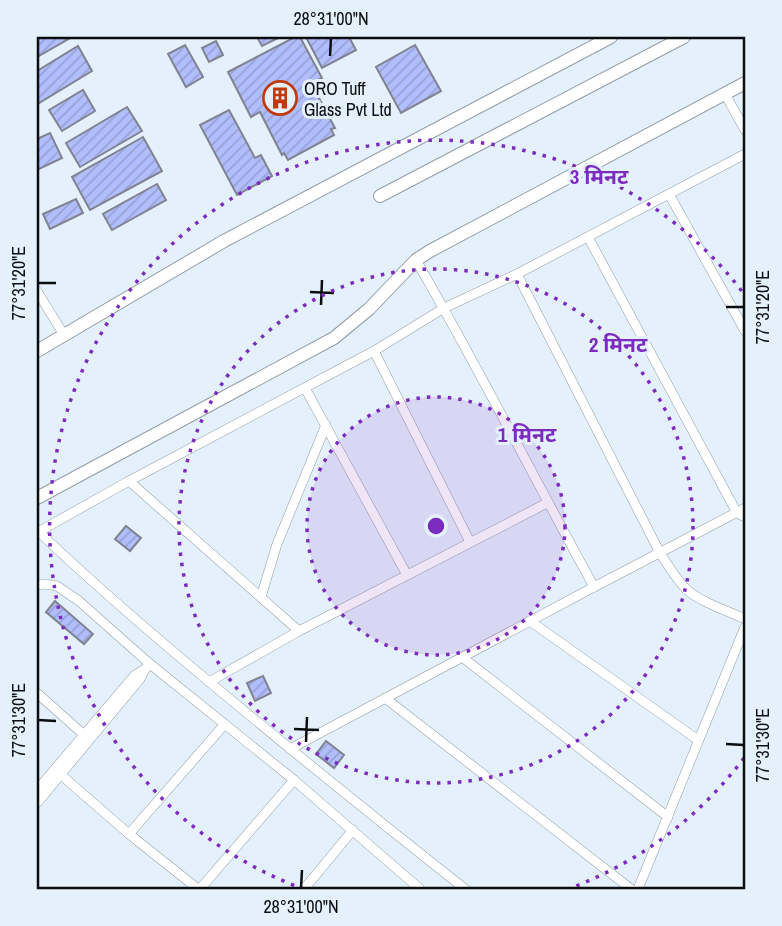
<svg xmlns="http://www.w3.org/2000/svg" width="782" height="926" viewBox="0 0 782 926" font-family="'Archivo Narrow','Noto Sans Devanagari',sans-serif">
	<defs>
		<pattern id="building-hatch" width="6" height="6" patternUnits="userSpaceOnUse" patternTransform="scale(1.75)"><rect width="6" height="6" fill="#b1befc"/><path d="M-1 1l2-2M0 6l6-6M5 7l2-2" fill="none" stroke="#97a2d7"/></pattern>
	</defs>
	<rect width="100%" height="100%" fill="#e4f0fb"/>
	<g fill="url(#building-hatch)" stroke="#808390" stroke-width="2">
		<polygon points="37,37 72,37 37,57"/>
		<polygon points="257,37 280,37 262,46"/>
		<polygon points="295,37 300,37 322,78 311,83 335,128 331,129 334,135 288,160 284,153 282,155 260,112 251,117 228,72"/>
		<polygon points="306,37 349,37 356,50 322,68"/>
		<polygon points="216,41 223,55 209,62 202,48"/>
		<polygon points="185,45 203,77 186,87 168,54"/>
		<polygon points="415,45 441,91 401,113 376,67"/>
		<polygon points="78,46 92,71 39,103 37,99 37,71"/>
		<polygon points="83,90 95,111 62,131 49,110"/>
		<polygon points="127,107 142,131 80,167 66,143"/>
		<polygon points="229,110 255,158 261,155 272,176 237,195 200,125"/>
		<polygon points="50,133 62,158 37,170 37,139"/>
		<polygon points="143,137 162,171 90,210 72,177"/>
		<polygon points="157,184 166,200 112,230 103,214"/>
		<polygon points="76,199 83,213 50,229 43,214"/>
		<polygon points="126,526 141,538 130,551 115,539"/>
		<polygon points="55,601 93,634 84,644 46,612"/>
		<polygon points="263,676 271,693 255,701 247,683"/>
		<polygon points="326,741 344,755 334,768 316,754"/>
	</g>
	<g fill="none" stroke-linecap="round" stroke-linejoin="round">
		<g stroke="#929da7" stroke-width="10">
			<g id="street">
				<polyline points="725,94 745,130"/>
				<polyline points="669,194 745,331"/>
				<polyline points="588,237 737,513 745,517"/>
				<path d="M416,260C478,367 534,478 594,587"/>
				<path d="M517,274L660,553C668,565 676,579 686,589C702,603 726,610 745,619"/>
				<polyline points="37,291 64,335"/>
				<polyline points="374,351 470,542"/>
				<polyline points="305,388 407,575"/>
				<path d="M37,530C93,584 153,635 213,685C296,754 380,822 465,889"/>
				<polyline points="38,532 129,481"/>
				<polyline points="37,585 45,584 57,586 79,601 150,664 294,780 420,889"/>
				<polyline points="261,597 277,544 326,425"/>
				<polyline points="530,621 698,740"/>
				<polyline points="299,631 129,481 374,351 444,308 517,274 745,154"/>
				<polyline points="462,657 668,817"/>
				<polyline points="209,682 299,631 547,503"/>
				<polyline points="37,693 83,734"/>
				<polyline points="385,698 631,889"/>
				<polyline points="290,749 594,587 745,508"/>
				<polyline points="60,774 129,834 198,889"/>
				<polyline points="37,790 135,675 145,669"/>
				<polyline points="37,803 140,679 145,669 150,664"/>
				<polyline points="129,834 224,725"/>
				<polyline points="200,889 294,780"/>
				<polyline points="304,889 353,830"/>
				<polyline points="638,889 745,627"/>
			</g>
		</g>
		<g stroke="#929da7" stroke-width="14">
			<g id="secondary">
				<polyline points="380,196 684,37"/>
				<polyline points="37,351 224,241 611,37"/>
				<polyline points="37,498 334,338 369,309 416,260 430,251 745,83"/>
			</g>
		</g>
		<use href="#street" stroke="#fff" stroke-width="9"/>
		<use href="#secondary" stroke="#fff" stroke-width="12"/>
	</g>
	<path fill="none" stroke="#0a0e11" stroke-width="2.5" d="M330,56L331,38M38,283H56M310,292L334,293M321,305L322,280M726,307H744M38,720L56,721M294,729L319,730M306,742L307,717M726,744L744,745M301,888L302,870"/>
	<circle cx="436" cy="526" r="129" fill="#7b2cbf" fill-opacity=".12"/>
	<g fill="none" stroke="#7b2cbf" stroke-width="3.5" stroke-dasharray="3.5 7">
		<circle cx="436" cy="526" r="129"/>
		<circle cx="436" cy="526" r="257"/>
		<path d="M744 758A386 386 0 0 1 568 889M304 889A386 386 0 1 1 744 294"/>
	</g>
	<defs>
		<g id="building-ring" transform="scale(1.75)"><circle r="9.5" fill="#e4f0fb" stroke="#c13909" stroke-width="1.5"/><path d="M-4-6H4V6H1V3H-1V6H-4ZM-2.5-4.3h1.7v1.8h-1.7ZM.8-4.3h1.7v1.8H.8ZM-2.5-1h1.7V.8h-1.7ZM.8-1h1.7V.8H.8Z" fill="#c13909"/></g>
	</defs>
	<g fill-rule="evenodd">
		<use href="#building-ring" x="280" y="98"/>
	</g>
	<g text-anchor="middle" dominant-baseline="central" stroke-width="6" stroke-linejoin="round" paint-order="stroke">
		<g font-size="18" fill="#0a0e11" stroke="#e4f0fb" text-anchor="start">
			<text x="304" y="88">ORO Tuff<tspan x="304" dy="21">Glass Pvt Ltd</tspan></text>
		</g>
	</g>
	<circle cx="436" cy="526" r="10" fill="#7b2cbf" stroke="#e4f0fb" stroke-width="3.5"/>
	<g font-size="21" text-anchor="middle" font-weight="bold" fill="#7b2cbf" stroke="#e4f0fb" stroke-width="6" stroke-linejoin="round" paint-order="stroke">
		<text x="599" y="184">3 मिनट</text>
		<text x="618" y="352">2 मिनट</text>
		<text x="527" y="442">1 मिनट</text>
	</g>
	<rect width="782" height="926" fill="none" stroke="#e4f0fb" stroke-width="77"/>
	<rect x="38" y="38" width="706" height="850" fill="none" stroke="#0a0e11" stroke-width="2.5"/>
	<g font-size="18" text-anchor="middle" fill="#0a0e11">
		<text x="331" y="25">28°31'00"N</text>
		<text transform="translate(19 283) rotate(-90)" y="6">77°31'20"E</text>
		<text transform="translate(763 307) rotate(-90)" y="6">77°31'20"E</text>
		<text transform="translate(19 720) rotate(-90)" y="6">77°31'30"E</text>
		<text transform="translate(763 745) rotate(-90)" y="6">77°31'30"E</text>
		<text x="301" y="913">28°31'00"N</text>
	</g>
</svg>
